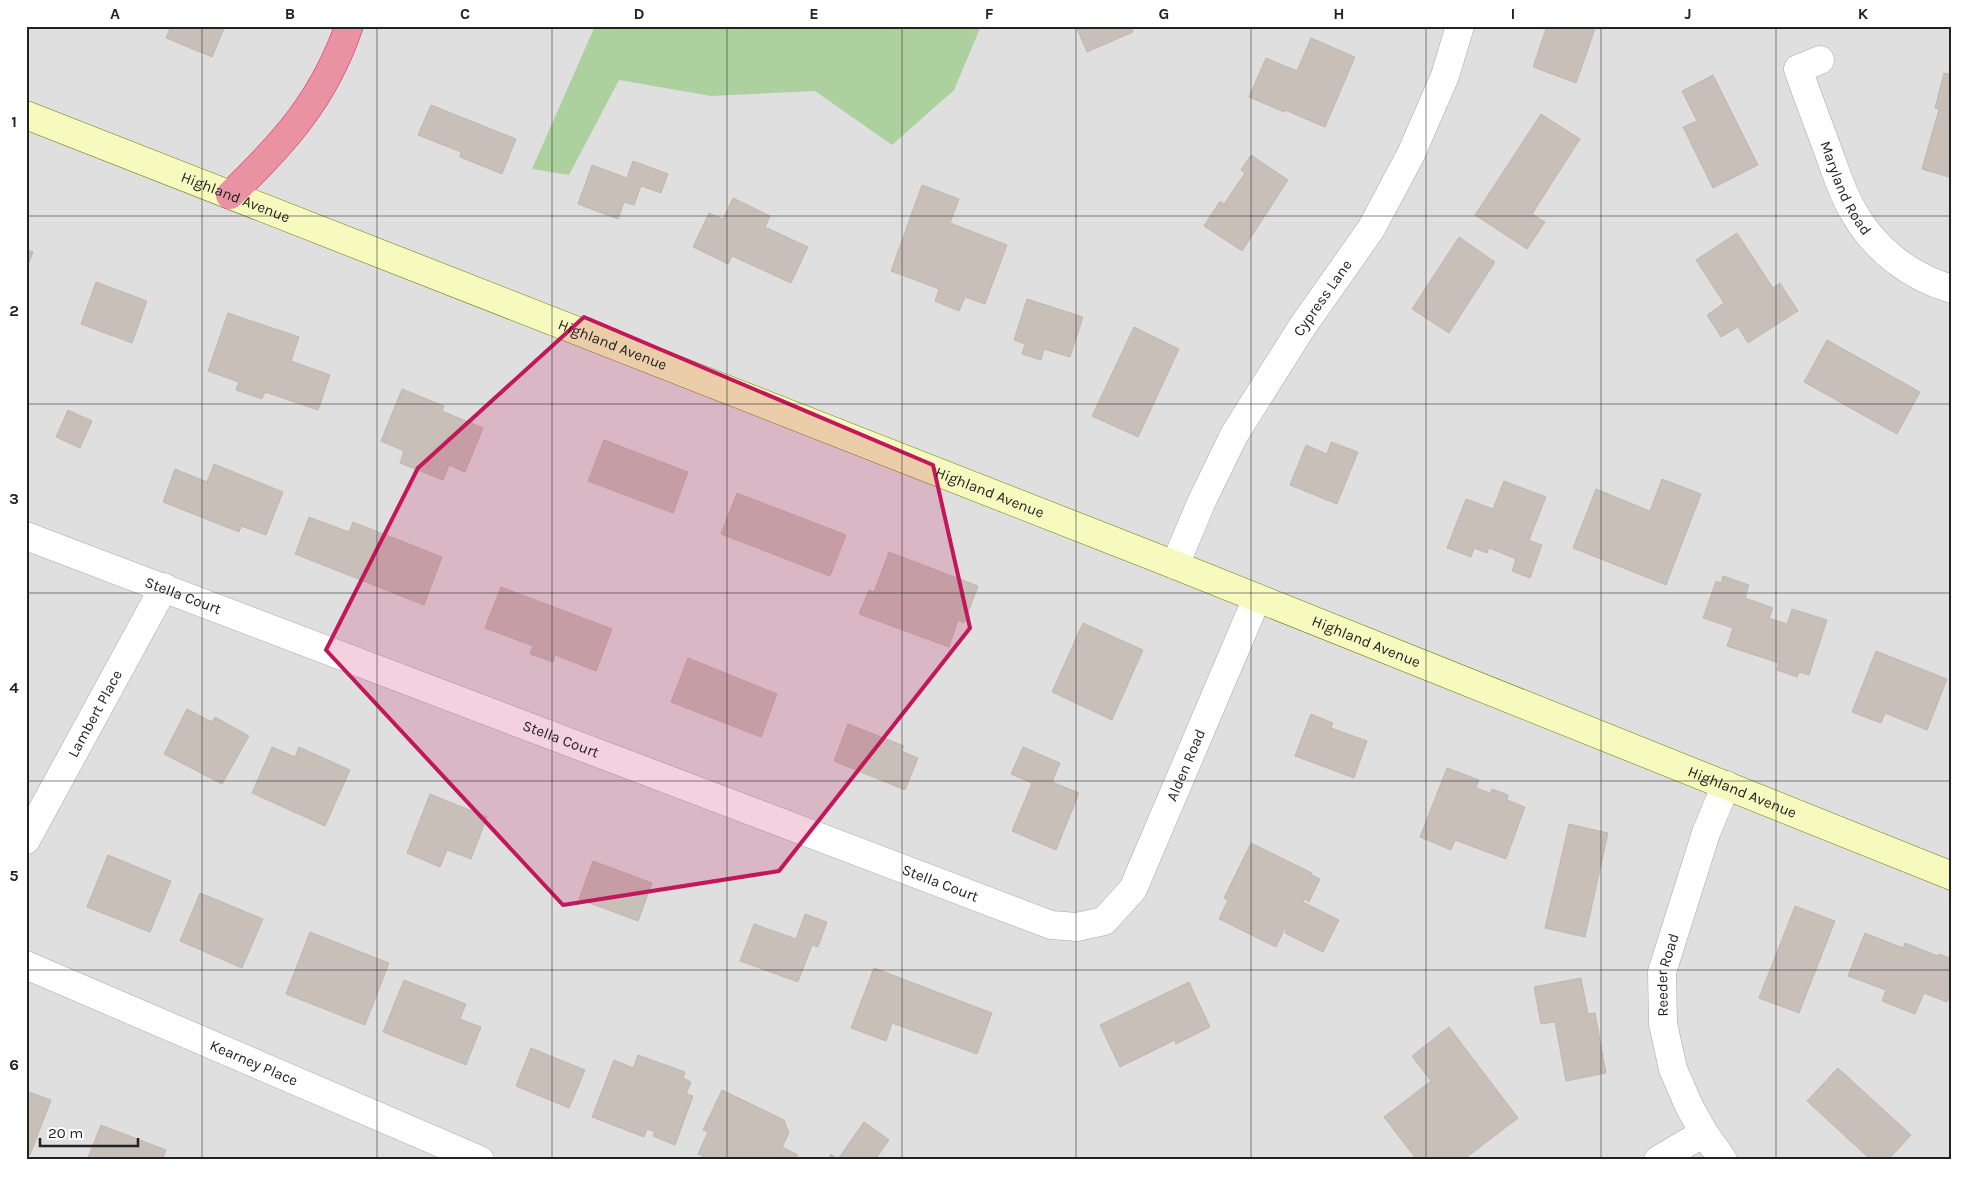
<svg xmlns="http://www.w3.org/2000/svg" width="1978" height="1186" viewBox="0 0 1978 1186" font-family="Karla,sans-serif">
	<rect width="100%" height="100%" fill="#f2efe9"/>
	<rect fill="#e0dfdf" x="26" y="26" width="1926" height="1134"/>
	<polygon fill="#add19e" points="595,26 981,26 954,90 892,145 815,91 711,96 619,80 569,175 532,169"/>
	<g fill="#c7bfb8" stroke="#c4b6ab">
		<polygon points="171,26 225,26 212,57 166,38"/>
		<polygon points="1076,26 1131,26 1133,32 1087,52"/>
		<polygon points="1547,26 1596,26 1576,83 1533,67"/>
		<polygon points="1311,38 1355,57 1325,127 1285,110 1284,112 1249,97 1266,58 1297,71"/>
		<polygon points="1944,73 1952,75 1952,178 1922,169 1939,109 1935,108"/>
		<polygon points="1713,75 1758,165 1713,188 1683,127 1697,121 1682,91"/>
		<polygon points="431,105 516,139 502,174 460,157 461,152 418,135"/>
		<polygon points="1541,114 1580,139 1532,214 1545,222 1527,249 1475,215"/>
		<polygon points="1251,155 1288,180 1242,251 1204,226 1220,201 1224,204 1245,173 1241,170"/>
		<polygon points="633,161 668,174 661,193 641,186 634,205 624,202 618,219 578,204 592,165 627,178"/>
		<polygon points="922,185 959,199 950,223 1007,245 985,304 965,297 959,311 935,301 939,289 891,271"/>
		<polygon points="733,198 770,216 765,227 808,247 791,283 732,256 728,264 693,247 709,213 723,219"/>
		<polygon points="1737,233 1773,288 1780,283 1798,311 1748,343 1738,327 1721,337 1707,315 1724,303 1696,260"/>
		<polygon points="1459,237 1495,262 1449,333 1412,309"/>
		<polygon points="26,249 33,252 26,270"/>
		<polygon points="96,282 147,301 132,343 81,324"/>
		<polygon points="1027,299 1083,317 1070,357 1044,349 1041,360 1022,354 1025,344 1014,340"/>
		<polygon points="228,313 299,337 291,361 330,375 318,410 265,392 262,399 236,390 239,382 208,371"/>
		<polygon points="1134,327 1179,349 1138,437 1092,416"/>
		<polygon points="1827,340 1920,392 1897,434 1804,382"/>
		<polygon points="402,389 444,406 442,411 483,428 465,472 449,465 443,480 400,463 404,451 381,441"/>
		<polygon points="68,410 92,421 80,448 56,437"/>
		<polygon points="604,440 688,472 673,513 588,481"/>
		<polygon points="1331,442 1358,452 1337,504 1290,485 1306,445 1327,454"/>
		<polygon points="214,464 283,492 266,535 241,526 239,532 163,502 175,469 207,482"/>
		<polygon points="1662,479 1701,494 1666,585 1573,548 1596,489 1650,511"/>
		<polygon points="1504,481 1546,497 1529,540 1542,545 1530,578 1512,571 1516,559 1489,548 1487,553 1474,548 1471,557 1447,548 1466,499 1493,509"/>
		<polygon points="737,493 846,535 830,576 721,534"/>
		<polygon points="309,517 349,532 353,522 442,557 424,605 295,554"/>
		<polygon points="889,552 978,586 964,623 958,620 949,647 859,614 869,590 874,592"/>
		<polygon points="1723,576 1749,585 1745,598 1773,608 1769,618 1787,624 1792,609 1827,620 1809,675 1799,672 1797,677 1777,670 1779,663 1727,646 1733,628 1703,618 1716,581 1721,583"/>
		<polygon points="501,587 612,629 596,671 555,655 553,662 530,654 533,646 485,628"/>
		<polygon points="1083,623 1143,650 1112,720 1052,692"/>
		<polygon points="1876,651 1947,679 1927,730 1885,713 1881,723 1852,712"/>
		<polygon points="688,658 777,694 761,737 671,702"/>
		<polygon points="187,709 212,722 215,717 249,736 222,784 164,754"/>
		<polygon points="1311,714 1333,723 1331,728 1367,741 1354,778 1295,756"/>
		<polygon points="848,724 904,746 901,751 918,758 905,790 834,761"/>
		<polygon points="272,747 295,757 299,747 350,770 325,826 252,793"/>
		<polygon points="1023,747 1060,763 1052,782 1079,793 1056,850 1012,831 1032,783 1011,774"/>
		<polygon points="1447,768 1479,780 1476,788 1490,793 1492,789 1508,795 1507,800 1525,807 1506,859 1455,840 1451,850 1420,837"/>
		<polygon points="430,794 487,817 471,859 447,850 440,867 407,853"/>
		<polygon points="1569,824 1608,833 1585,937 1545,928"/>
		<polygon points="1251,843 1312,873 1311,875 1320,879 1309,902 1305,899 1303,902 1339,920 1323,952 1285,933 1287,928 1285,928 1276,947 1219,919 1228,900 1224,898"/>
		<polygon points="108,855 171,881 150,932 87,907"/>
		<polygon points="593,861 652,883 638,921 579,899"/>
		<polygon points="200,893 263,919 242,968 180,941"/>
		<polygon points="1795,906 1835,921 1799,1013 1759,998"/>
		<polygon points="805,914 827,922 818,947 812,945 798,982 740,961 754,924 796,939"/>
		<polygon points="310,932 389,963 365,1025 286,994"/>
		<polygon points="1865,933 1903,948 1905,943 1938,956 1939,954 1952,959 1952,991 1947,1002 1924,993 1915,1014 1882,1001 1886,990 1848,976"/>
		<polygon points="874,968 992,1013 977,1054 892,1023 886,1041 851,1028"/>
		<polygon points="1581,978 1588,1014 1595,1013 1606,1073 1566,1081 1555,1022 1541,1024 1534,987"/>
		<polygon points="404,980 466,1004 460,1019 481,1027 466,1065 383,1032"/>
		<polygon points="1189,982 1210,1027 1176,1044 1175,1040 1120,1067 1100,1025"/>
		<polygon points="1449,1027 1518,1118 1463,1160 1417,1160 1384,1117 1431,1081 1412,1056"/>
		<polygon points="531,1048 585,1070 569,1108 516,1086"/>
		<polygon points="638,1055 685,1072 683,1078 691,1082 686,1094 693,1096 675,1145 653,1136 655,1132 647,1129 644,1137 592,1117 614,1060 633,1068"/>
		<polygon points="1838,1068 1911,1135 1888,1160 1871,1160 1807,1101"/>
		<polygon points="722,1090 784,1120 789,1133 782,1147 798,1155 795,1160 711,1160 698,1154 708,1132 703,1130"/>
		<polygon points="26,1091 51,1100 30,1155 26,1153"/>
		<polygon points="864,1122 889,1140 875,1160 827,1160 831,1154 838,1159"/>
		<polygon points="101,1125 166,1150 162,1160 87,1160"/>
	</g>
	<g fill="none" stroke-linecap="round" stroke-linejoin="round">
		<g stroke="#a9a9a9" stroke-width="29">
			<g id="street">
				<path id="s1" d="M1820,60L1798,69C1807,95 1817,121 1827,148C1835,169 1841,191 1853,211C1874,249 1910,277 1952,289"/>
				<path id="s2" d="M26,536L1051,925L1077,927L1104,921L1133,889L1257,598"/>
				<path id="s3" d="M1175,565L1201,503L1234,435L1302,327L1371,229L1411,154L1445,76L1460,26"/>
				<path id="s4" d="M26,840L164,587"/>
				<path id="s5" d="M26,965L480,1160"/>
				<polyline points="1658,1160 1704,1133"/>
				<path id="s6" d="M1723,1160L1704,1133L1689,1106L1673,1069L1663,1024L1662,972L1706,833L1726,785"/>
			</g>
		</g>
		<g stroke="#707d05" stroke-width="29">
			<g id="secondary">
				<path id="s7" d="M26,115L1175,565L1952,876"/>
			</g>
		</g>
		<g stroke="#dc2a67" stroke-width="29">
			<path id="highway" d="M230,195C284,143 324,99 349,26"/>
		</g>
		<use href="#street" stroke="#fff" stroke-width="28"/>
		<use href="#secondary" stroke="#f7fabf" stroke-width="28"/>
		<use href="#highway" stroke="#e892a2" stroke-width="28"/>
	</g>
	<path fill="#c2185b" fill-opacity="0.2" stroke="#c2185b" stroke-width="4" stroke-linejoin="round" d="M584,317L933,465L970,628L779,871L563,905L326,650L418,468Z"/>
	<path fill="none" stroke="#222" stroke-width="1" stroke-opacity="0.55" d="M202,26V1160M377,26V1160M552,26V1160M727,26V1160M902,26V1160M1076,26V1160M1251,26V1160M1426,26V1160M1601,26V1160M1776,26V1160M26,216H1952M26,404H1952M26,593H1952M26,781H1952M26,970H1952"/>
	<g text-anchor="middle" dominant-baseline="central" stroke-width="4" stroke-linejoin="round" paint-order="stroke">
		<g font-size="15" fill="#222" stroke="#fff">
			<text stroke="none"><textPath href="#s1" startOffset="152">Maryland Road</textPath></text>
			<text stroke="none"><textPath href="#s7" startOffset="225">Highland Avenue</textPath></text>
			<text stroke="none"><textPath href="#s3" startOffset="306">Cypress Lane</textPath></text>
			<text stroke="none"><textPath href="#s7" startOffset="630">Highland Avenue</textPath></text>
			<text stroke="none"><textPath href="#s7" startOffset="1035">Highland Avenue</textPath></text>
			<text stroke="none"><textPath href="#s2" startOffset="168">Stella Court</textPath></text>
			<text stroke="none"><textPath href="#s7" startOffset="1440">Highland Avenue</textPath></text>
			<text stroke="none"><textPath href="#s4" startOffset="144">Lambert Place</textPath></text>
			<text stroke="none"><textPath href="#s2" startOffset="572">Stella Court</textPath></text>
			<text stroke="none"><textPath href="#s2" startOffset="1328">Alden Road</textPath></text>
			<text stroke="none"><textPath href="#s7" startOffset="1845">Highland Avenue</textPath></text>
			<text stroke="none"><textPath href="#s2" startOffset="978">Stella Court</textPath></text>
			<text stroke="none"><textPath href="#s6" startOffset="200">Reeder Road</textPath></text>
			<text stroke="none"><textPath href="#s5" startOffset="248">Kearney Place</textPath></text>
		</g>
	</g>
	<rect width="1978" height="1186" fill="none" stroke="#ffffff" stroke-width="55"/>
	<path d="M40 1138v8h98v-8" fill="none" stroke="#222222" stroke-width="2.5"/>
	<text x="48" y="1138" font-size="15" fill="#222222" stroke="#ffffff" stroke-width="4" paint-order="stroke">20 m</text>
	<rect x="28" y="28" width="1922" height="1130" fill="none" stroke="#222" stroke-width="2"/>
	<g font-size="16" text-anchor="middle" font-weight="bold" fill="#222">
		<text x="115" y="19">A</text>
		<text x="290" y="19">B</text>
		<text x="465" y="19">C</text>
		<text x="639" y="19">D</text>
		<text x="814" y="19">E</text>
		<text x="989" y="19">F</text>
		<text x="1164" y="19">G</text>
		<text x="1339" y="19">H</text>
		<text x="1513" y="19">I</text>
		<text x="1688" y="19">J</text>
		<text x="1863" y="19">K</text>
		<text x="14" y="127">1</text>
		<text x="14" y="316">2</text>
		<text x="14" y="504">3</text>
		<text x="14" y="693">4</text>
		<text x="14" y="881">5</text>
		<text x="14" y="1070">6</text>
	</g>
</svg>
